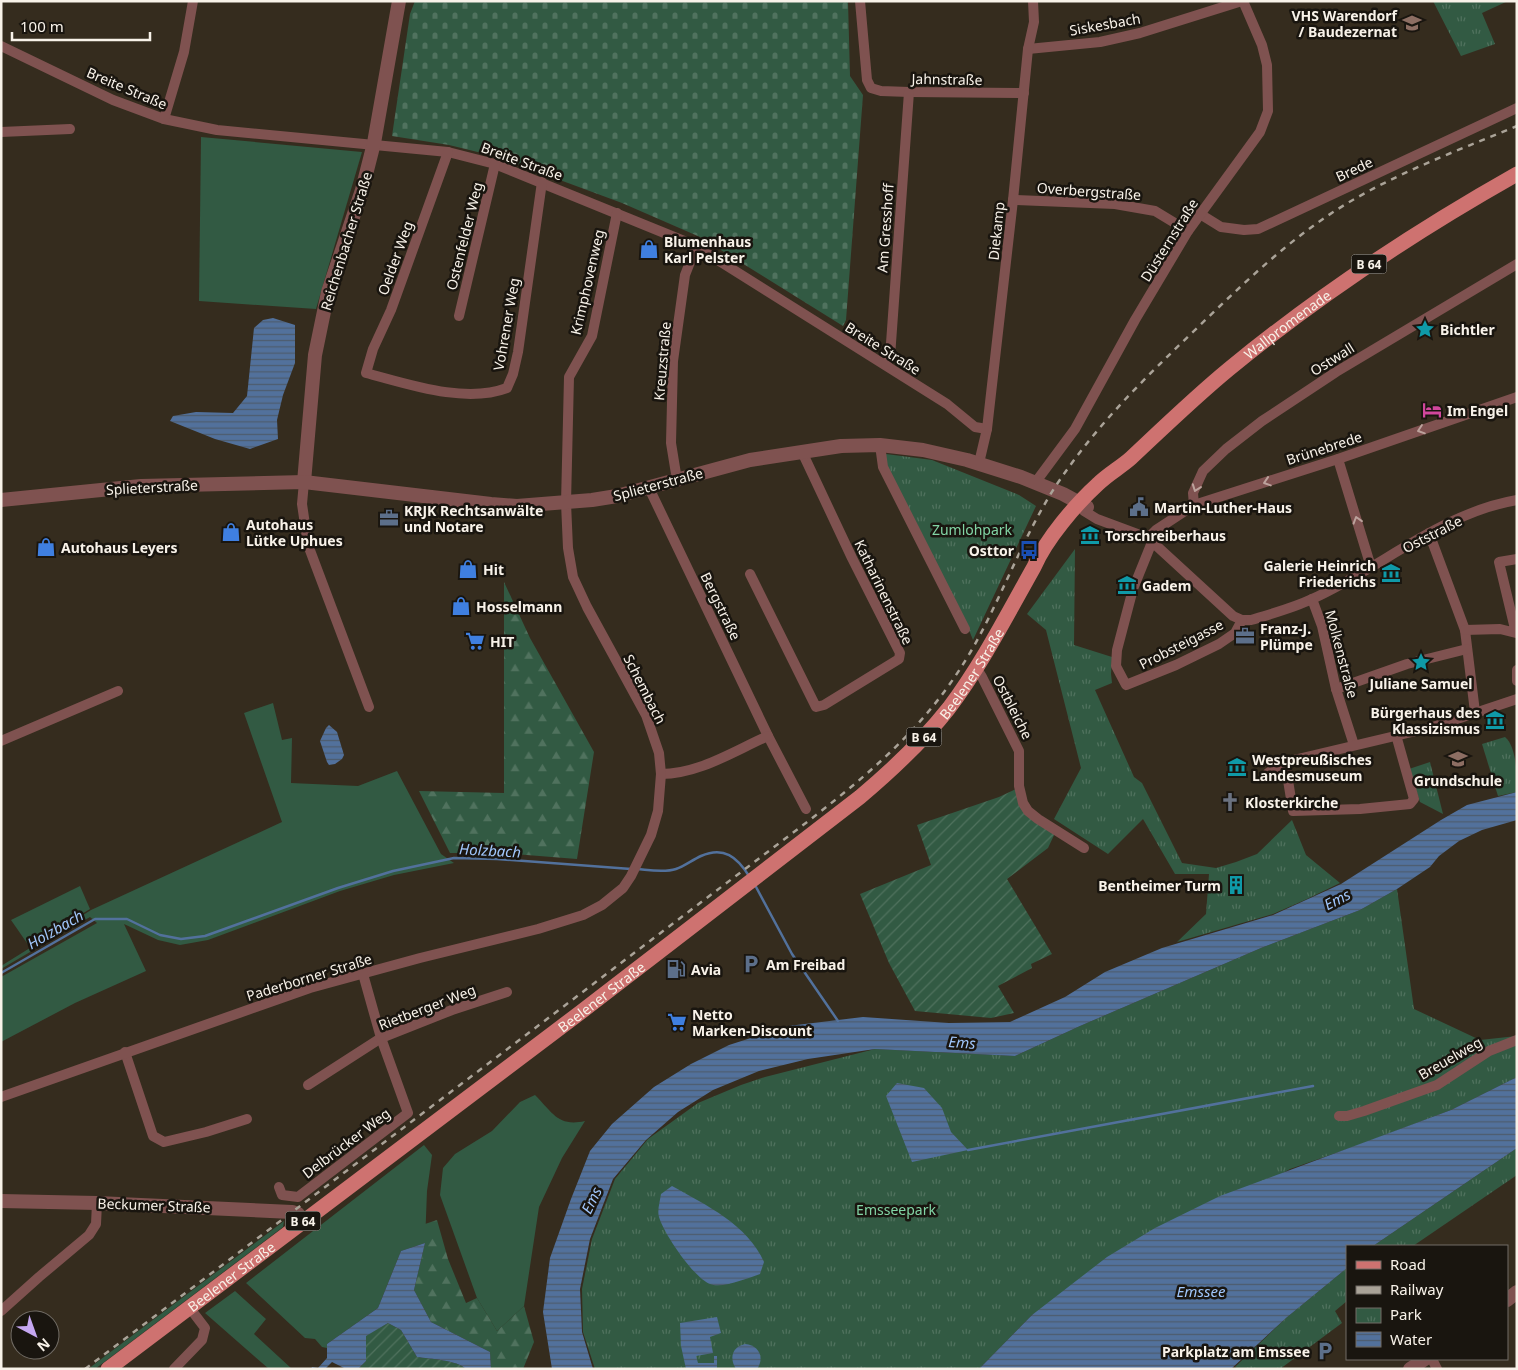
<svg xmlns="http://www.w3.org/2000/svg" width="1518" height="1370" viewBox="0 0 1518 1370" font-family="'Noto Sans',sans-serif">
	<defs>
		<pattern id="forest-firs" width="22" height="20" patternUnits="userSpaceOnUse" patternTransform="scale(1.25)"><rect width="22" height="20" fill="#325a43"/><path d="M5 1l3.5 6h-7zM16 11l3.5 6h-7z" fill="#50725e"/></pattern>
		<pattern id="cemetery-stones" width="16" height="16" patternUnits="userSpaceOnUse" patternTransform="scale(1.25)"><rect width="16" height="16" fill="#325a43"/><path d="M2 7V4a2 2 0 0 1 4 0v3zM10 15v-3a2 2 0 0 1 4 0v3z" fill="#50725e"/></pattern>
		<pattern id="park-tufts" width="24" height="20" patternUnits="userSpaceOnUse" patternTransform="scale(1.25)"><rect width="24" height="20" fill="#325a43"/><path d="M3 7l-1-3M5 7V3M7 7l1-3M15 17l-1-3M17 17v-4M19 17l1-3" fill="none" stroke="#50725e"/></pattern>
		<pattern id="garden-furrows" width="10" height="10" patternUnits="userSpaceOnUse" patternTransform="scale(1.25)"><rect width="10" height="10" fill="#325a43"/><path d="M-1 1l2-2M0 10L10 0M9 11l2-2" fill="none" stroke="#50725e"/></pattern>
		<pattern id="water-rules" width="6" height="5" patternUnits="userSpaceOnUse" patternTransform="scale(1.25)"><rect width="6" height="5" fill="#52719c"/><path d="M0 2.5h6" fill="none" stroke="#4e5b6d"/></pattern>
	</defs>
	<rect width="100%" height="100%" fill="#352c1e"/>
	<g fill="#325a43">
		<polygon points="201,137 362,152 316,309 199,301"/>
		<polygon points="273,703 282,740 292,738 291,783 358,786 397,771 441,854 454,863 394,875 340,891 208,940 180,945 158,940 124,924 146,971 75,1003 1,1042 1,977 97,923 90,917 1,969 1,966 91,910 282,822 244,713"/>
		<polygon points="80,886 90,909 29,946 11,920"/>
		<path d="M535,1095C553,1113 558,1127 585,1121L562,1158L539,1207L524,1306L497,1331L477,1298L440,1195L443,1168L455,1154L492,1131L520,1102Z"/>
		<polygon points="424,1145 432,1155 427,1191 425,1243 401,1251 378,1308 327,1344 327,1348 322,1347 315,1339 305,1338 246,1283"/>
		<polygon points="284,1221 283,1227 95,1369 88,1369"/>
		<polygon points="235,1291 266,1319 254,1334 292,1369 269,1369 205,1313"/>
	</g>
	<g fill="url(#forest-firs)">
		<polygon points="504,582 530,638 594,752 577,859 501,853 450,853 419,791 504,793"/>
		<polygon points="437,1220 448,1259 466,1303 477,1298 497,1331 524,1306 534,1342 523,1369 491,1369 490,1352 431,1322 414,1290 425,1243 425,1224"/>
	</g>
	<polygon fill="url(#cemetery-stones)" points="415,1 848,1 850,76 863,95 846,320 843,326 700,237 622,203 498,157 449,145 392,136 410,14"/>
	<g fill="url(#park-tufts)">
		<polygon points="1433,1 1508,1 1482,13 1495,44 1461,56"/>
		<polygon points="886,454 932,460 1019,495 1036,506 973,640 967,625 886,466"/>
		<polygon points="1075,549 1074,645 1112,657 1111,674 1112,683 1095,690 1134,777 1142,783 1182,863 1216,868 1236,862 1257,854 1292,820 1306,855 1340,883 1307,899 1273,914 1177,942 1206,914 1209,874 1175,874 1143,819 1108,854 1054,819 1081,768 1046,630 1027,614"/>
		<path d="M1505,737C1517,747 1517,777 1517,792L1498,796L1482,744Z"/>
		<polygon points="1430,762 1443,814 1420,802 1409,769"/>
		<polygon points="1397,889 1414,1009 1480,1040 1517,1036 1517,1077 1451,1110 1356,1146 1290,1169 1032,1315 979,1369 595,1369 583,1332 582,1289 592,1239 615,1179 648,1139 698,1103 741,1085 765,1077 875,1049 1015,1056 1080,1026 1261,948 1360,910"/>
		<polygon points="1517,1148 1517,1175 1413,1246 1373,1246"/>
		<polygon points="1347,1268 1347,1301 1335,1311 1342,1323 1280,1369 1239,1369 1235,1367 1286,1318"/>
	</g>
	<g fill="url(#garden-furrows)">
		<polygon points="1016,789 1020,805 1055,833 1048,848 1007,879 1052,954 1031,964 1032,968 998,986 1014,1013 991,1018 915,1011 889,963 860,894 931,865 917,825 999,797"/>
		<path d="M388,1323L401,1330L417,1357C430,1359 457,1360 466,1369H358L366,1361L365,1336Z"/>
	</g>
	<g fill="url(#water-rules)">
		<polygon points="273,318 295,325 295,363 283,395 277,420 278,439 250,449 215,439 170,421 173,416 196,412 233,413 247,396 254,328 263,320"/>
		<polygon points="329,725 337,732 344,755 342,759 335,764 329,765 327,762 320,741 326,728"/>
		<polygon points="1517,792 1517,820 1482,830 1459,841 1439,856 1430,867 1397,889 1360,910 1261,948 1080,1026 1015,1056 875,1049 808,1059 759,1071 713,1090 678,1112 646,1140 613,1179 590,1239 580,1289 582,1332 593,1369 552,1369 543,1312 550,1258 571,1199 590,1151 612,1124 654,1087 691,1064 729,1045 788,1026 863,1017 949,1023 1010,1022 1065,997 1105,972 1162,948 1273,915 1341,884 1441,820 1467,805"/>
		<polygon points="1517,1077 1517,1148 1373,1246 1347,1246 1347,1268 1286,1318 1231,1369 979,1369 1032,1315 1107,1257 1155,1228 1220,1196 1451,1110"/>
		<polygon points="897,1083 924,1088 942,1108 951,1132 968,1150 912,1162 886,1096"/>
		<path d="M672,1186C706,1205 748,1225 764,1262L760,1274C748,1278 722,1289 710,1284C694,1278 664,1234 659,1217C657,1211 660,1201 661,1194Z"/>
		<path d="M425,1243L414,1290L431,1322L490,1352L491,1369H466C457,1360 430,1359 417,1357L401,1330L388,1323L366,1336V1361L358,1369H346L332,1362L325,1369H311L312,1367L318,1368L327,1358V1344L378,1308L401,1251Z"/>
		<polygon points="717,1317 721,1333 710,1337 713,1353 696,1356 698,1363 714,1363 714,1356 717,1356 717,1369 686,1369 681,1346 680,1323"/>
		<path d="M745,1344C759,1345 765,1358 757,1369H736C729,1358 732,1347 745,1344Z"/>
	</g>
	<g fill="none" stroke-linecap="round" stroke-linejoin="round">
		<g stroke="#52719c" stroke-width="2.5">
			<path d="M637,869C649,870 664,873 676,869C685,866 692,860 701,856C724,846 737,857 749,876"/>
			<polyline points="755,885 792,954 838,1021"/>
			<polyline points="1,973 95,919 127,919 160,935 181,939 205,936 338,888 393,871 454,858 497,859 631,869"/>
			<polyline points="968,1150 1313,1086"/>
		</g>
		<g stroke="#7f5250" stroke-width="10">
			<polyline points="860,1 867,80 871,88 881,91 909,92 1024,93"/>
			<polyline points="1,46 113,100 164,119 217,130 448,152 495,164 684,241 705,252 947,404 975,427 987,429"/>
			<polyline points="1028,49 1100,42 1140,33 1242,1"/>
			<polyline points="164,119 184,52 193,1"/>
			<polyline points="1,132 70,129"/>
			<path d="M448,152L391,310L373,349L366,373C408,384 465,404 507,388L513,374L518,352L542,182"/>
			<polyline points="1013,200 1115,204 1155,211 1188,231"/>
			<polyline points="1200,214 1221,227 1244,230 1258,229 1517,108"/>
			<polyline points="459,316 495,164"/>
			<polyline points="886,365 890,357 909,92"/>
			<polyline points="880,445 883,467 965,629"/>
			<polyline points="1338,459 1371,567"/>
			<polyline points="979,463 987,429 1013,200 1028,49 1034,22 1033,1"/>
			<polyline points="677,480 671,443 673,361 685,275 696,247"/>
			<polyline points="304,482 302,504 308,545 369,707"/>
			<polyline points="1035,483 1075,429 1135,320 1188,231 1260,132 1268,111 1267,65 1262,45 1243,1"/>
			<polyline points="649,488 768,736 806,809"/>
			<polyline points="1194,505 1193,493 1203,471 1226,449 1262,421 1336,372 1517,264"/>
			<path d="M1084,511L1097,519L1148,538L1233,616L1242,620H1251C1271,614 1293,608 1312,599C1381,568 1441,513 1517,500"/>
			<polyline points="1429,533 1465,630 1475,712"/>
			<polyline points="1148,538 1156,530 1194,505 1338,459 1517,397"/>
			<polyline points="1152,542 1133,589 1117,650 1116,666 1126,685 1176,665 1219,644 1235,633 1242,620"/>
			<polyline points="750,574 816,707 824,705 899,659 900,653 852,558 804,456 803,451"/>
			<polyline points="1312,599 1322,626 1336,689 1354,745"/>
			<polyline points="1465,630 1500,629 1516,633 1499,562 1517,559"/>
			<polyline points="977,669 982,677 1019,751 1019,786 1023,803 1028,811 1038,819 1084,848"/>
			<polyline points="1517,670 1517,681"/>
			<polyline points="1336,689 1407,664 1467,649"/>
			<polyline points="1,741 118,691"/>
			<polyline points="1285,762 1293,811 1360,809 1410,804 1414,799 1396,735"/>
			<polyline points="1268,773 1285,762 1433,727 1517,699"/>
			<path d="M661,774C699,774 734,751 768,736"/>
			<polyline points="125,1052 153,1136 164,1142 206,1132 247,1119"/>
			<polyline points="308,1085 381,1038 452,1010 507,992"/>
			<polyline points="1,1097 310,988 420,958 538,929 583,915 602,905 623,888 631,876 651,835 658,811 661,774 659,753 646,715 587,607 573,577 568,548 566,503 569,377 592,336 617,213"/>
			<polyline points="1339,1116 1347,1116 1364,1111 1437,1085 1489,1051 1517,1040"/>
			<polyline points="279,1187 282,1195 298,1197 408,1113 381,1038 363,974"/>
			<polyline points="1,1311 39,1277 89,1235 96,1224 97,1203"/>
			<polyline points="1432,1359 1437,1369"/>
			<polyline points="174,1369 202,1340 205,1328 189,1307"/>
		</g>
		<g stroke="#7f5250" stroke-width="14">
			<polyline points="304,482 315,355 328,292 362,190 374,143 399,1"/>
			<polyline points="1,500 141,486 304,482 491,504 517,506 592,500 617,496 750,460 841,446 880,445 923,450 967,460 1021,477 1063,494 1087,507"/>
			<polyline points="1,1201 97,1203 292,1212 298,1214 303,1221"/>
			<polyline points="1507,1300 1517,1292"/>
			<polyline points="1410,1369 1425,1359"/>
		</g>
		<path stroke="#ce7270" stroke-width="15" id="s1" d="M108,1369L581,1012L860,797C892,770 923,741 949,708C982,664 1007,615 1034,567C1046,539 1076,504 1098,484C1108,474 1121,467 1131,458C1163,428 1195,397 1229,369C1319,295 1416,231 1517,174"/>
		<path stroke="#aaa398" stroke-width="2.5" stroke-dasharray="6 6" stroke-linecap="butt" d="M85,1369L811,819C878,767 932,720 974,646C1003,594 1023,537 1055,487C1097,424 1143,380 1197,328C1244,283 1290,238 1346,204C1399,172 1459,150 1517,126"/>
	</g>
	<defs><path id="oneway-chevron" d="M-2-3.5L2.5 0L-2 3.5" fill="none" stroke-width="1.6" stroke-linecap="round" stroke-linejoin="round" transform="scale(1.25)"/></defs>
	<g stroke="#bca29c">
		<use href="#oneway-chevron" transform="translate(1421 430) rotate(161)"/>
		<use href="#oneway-chevron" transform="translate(1267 482) rotate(162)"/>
		<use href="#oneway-chevron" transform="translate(1196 488) rotate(110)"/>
		<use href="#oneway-chevron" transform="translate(1357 520) rotate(-107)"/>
	</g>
	<defs>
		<g id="university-bare" transform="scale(1.5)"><path d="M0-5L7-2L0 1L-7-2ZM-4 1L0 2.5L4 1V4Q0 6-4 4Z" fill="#8d6e63" stroke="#19150f" stroke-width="2.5" paint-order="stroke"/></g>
		<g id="shop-bare" transform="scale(1.5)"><path d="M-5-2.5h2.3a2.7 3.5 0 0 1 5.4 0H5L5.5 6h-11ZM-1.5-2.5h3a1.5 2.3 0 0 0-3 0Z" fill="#3f7fe0" stroke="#19150f" stroke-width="2.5" paint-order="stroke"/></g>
		<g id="sight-bare" transform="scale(1.5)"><path d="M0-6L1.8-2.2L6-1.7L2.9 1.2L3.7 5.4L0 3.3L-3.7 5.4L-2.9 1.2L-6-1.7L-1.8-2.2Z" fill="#0f9aa8" stroke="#19150f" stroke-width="2.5" paint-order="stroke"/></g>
		<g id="hotel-bare" transform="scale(1.5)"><path d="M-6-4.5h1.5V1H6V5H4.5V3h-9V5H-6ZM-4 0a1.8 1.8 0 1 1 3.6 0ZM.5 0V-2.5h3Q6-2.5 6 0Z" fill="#d1479c" stroke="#19150f" stroke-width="2.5" paint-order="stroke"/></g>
		<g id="civic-bare" transform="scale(1.5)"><path d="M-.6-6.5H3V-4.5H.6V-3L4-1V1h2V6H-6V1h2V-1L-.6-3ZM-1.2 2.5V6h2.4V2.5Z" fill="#5c6f8a" stroke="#19150f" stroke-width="2.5" paint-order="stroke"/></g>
		<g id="office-bare" transform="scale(1.5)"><path d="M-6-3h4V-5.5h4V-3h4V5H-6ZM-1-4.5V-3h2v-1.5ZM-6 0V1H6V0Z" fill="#5c6f8a" stroke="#19150f" stroke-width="2.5" paint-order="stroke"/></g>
		<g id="museum-bare" transform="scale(1.5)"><path d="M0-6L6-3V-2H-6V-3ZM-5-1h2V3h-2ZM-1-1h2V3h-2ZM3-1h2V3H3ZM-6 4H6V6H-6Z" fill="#0f9aa8" stroke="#19150f" stroke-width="2.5" paint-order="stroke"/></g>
		<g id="bus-bare" transform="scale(1.5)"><path d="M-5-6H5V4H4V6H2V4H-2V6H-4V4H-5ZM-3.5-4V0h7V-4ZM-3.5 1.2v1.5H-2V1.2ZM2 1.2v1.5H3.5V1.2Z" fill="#1a4fb4" stroke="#19150f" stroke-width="2.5" paint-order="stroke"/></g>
		<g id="supermarket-bare" transform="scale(1.5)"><path d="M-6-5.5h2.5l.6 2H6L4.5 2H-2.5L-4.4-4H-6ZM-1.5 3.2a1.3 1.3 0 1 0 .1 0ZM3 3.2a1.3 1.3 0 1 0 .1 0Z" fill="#3f7fe0" stroke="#19150f" stroke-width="2.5" paint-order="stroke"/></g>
		<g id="school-bare" transform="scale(1.5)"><path d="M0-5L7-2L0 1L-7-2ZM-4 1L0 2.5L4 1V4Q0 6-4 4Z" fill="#8d6e63" stroke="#19150f" stroke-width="2.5" paint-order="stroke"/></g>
		<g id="church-bare" transform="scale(1.5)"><path d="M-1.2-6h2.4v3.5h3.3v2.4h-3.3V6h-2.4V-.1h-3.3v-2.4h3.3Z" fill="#6b7280" stroke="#19150f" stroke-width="2.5" paint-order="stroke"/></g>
		<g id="building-bare" transform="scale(1.5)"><path d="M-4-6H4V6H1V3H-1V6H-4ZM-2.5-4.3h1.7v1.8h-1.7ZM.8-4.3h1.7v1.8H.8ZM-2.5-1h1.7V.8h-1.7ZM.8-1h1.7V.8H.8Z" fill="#0f9aa8" stroke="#19150f" stroke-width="2.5" paint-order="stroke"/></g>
		<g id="parking-bare" transform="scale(1.5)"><path d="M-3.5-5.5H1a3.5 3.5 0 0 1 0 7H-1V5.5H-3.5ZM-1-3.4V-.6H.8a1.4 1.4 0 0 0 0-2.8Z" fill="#5c6f8a" stroke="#19150f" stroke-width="2.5" paint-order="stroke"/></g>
		<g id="fuel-bare" transform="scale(1.5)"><path d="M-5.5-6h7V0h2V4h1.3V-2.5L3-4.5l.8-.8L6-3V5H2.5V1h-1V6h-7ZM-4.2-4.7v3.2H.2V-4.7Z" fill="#5c6f8a" stroke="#19150f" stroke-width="2.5" paint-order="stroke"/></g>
	</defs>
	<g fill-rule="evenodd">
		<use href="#university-bare" x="1412" y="23"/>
		<use href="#shop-bare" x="649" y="249"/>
		<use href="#sight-bare" x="1425" y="329"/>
		<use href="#hotel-bare" x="1432" y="410"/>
		<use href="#civic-bare" x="1139" y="507"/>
		<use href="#office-bare" x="389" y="518"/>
		<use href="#shop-bare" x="231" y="532"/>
		<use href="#museum-bare" x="1090" y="535"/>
		<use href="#shop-bare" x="46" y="547"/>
		<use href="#bus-bare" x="1029" y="550"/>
		<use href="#shop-bare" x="468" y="569"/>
		<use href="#museum-bare" x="1391" y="573"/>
		<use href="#museum-bare" x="1127" y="585"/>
		<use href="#shop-bare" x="461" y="606"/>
		<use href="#office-bare" x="1245" y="636"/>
		<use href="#supermarket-bare" x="475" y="641"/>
		<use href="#sight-bare" x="1421" y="662"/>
		<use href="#museum-bare" x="1495" y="720"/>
		<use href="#school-bare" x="1458" y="759"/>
		<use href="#museum-bare" x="1237" y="767"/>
		<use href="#church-bare" x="1230" y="802"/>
		<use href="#building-bare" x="1236" y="885"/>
		<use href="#parking-bare" x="751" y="964"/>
		<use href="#fuel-bare" x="676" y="969"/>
		<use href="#supermarket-bare" x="677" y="1022"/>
		<use href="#parking-bare" x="1325" y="1351"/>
	</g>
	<g text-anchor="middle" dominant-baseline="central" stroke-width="5" stroke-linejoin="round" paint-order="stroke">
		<g fill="#19150f" stroke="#b5b0a8" stroke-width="1">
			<rect x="1351.5" y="254.5" width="35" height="19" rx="4"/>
			<rect x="906.5" y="727.5" width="35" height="19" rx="4"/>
			<rect x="285.5" y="1211.5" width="35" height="19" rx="4"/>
		</g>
		<g font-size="12" font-weight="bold" fill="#f8f2e9">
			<text x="1369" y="264">B 64</text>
			<text x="924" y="737">B 64</text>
			<text x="303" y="1221">B 64</text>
		</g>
		<g font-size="14" font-weight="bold" fill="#f8f2e9" stroke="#19150f" text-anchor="start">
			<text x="1397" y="15" text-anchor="end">VHS Warendorf<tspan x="1397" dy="16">/ Baudezernat</tspan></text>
			<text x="664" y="241">Blumenhaus<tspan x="664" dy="16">Karl Pelster</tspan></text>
			<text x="1440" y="329">Bichtler</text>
			<text x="1447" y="410">Im Engel</text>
			<text x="1154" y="507">Martin-Luther-Haus</text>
			<text x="404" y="510">KRJK Rechtsanwälte<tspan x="404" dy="16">und Notare</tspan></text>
			<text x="246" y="524">Autohaus<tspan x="246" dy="16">Lütke Uphues</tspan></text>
			<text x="1105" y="535">Torschreiberhaus</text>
			<text x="61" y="547">Autohaus Leyers</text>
			<text x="1014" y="550" text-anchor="end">Osttor</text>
			<text x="1376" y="565" text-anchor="end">Galerie Heinrich<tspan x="1376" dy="16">Friederichs</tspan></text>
			<text x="483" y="569">Hit</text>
			<text x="1142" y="585">Gadem</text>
			<text x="476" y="606">Hosselmann</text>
			<text x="1260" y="628">Franz-J.<tspan x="1260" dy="16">Plümpe</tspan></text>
			<text x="490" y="641">HIT</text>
			<text x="1421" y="683" text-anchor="middle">Juliane Samuel</text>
			<text x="1480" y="712" text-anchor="end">Bürgerhaus des<tspan x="1480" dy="16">Klassizismus</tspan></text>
			<text x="1252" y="759">Westpreußisches<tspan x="1252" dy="16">Landesmuseum</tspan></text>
			<text x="1458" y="780" text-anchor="middle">Grundschule</text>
			<text x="1245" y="802">Klosterkirche</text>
			<text x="1221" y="885" text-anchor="end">Bentheimer Turm</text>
			<text x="766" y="964">Am Freibad</text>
			<text x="691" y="969">Avia</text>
			<text x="692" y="1014">Netto<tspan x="692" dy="16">Marken-Discount</tspan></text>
			<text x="1310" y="1351" text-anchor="end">Parkplatz am Emssee</text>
		</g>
		<g font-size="14" fill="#f8f2e9" stroke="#19150f">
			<text transform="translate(1105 24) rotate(-10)">Siskesbach</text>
			<text transform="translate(947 79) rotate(1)">Jahnstraße</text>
			<text transform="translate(127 88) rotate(23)">Breite Straße</text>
			<text transform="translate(522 161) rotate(20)">Breite Straße</text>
			<text transform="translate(1354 169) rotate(-25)">Brede</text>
			<text transform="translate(1089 191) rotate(4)">Overbergstraße</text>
			<text transform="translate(885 228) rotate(-86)">Am Gresshoff</text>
			<text transform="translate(996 231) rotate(-84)">Diekamp</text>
			<text transform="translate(464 236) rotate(-76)">Ostenfelder Weg</text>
			<text transform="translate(1169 240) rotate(-58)">Düsternstraße</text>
			<text transform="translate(346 241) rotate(-73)">Reichenbacher Straße</text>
			<text transform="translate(395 258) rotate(-70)">Oelder Weg</text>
			<text transform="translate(587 282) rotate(-77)">Krimphovenweg</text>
			<text transform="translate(506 324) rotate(-80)">Vohrener Weg</text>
			<text stroke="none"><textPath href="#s1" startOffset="1589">Wallpromenade</textPath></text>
			<text transform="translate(883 348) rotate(32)">Breite Straße</text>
			<text transform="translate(1332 359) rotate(-32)">Ostwall</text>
			<text transform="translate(662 361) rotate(-85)">Kreuzstraße</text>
			<text transform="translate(1324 448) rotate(-18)">Brünebrede</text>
			<text transform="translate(658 484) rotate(-15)">Splieterstraße</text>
			<text transform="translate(152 487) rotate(-3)">Splieterstraße</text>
			<text transform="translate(1432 534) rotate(-27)">Oststraße</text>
			<text transform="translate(884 592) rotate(64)">Katharinenstraße</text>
			<text transform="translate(721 606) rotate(64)">Bergstraße</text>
			<text transform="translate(1181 644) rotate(-27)">Probsteigasse</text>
			<text transform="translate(1342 654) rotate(75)">Molkenstraße</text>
			<text stroke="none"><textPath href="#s1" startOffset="1112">Beelener Straße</textPath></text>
			<text transform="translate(645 689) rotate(63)">Schembach</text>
			<text transform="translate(1013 707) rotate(63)">Ostbleiche</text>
			<text transform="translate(309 977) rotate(-17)">Paderborner Straße</text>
			<text stroke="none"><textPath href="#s1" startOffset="618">Beelener Straße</textPath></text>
			<text transform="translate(427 1007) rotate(-21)">Rietberger Weg</text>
			<text transform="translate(1450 1058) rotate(-30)">Breuelweg</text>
			<text transform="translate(346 1143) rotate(-37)">Delbrücker Weg</text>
			<text transform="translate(154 1205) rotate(2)">Beckumer Straße</text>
			<text stroke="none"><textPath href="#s1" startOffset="154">Beelener Straße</textPath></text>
		</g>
		<g font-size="14" fill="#82d5a5" stroke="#19150f">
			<text x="972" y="529">Zumlohpark</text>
			<text x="896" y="1209">Emsseepark</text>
		</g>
		<g font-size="15" font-style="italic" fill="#a1c7fc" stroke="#19150f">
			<text transform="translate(490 850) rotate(3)">Holzbach</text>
			<text transform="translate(1337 899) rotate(-27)">Ems</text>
			<text transform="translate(55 929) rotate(-30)">Holzbach</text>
			<text transform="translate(962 1042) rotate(4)">Ems</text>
			<text transform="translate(591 1200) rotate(-64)">Ems</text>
			<text x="1201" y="1291">Emssee</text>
		</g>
	</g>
	<rect width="1518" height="1370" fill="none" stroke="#f8f2e9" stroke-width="5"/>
	<rect x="1346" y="1245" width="162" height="115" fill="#19150f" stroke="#726d66"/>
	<rect x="1356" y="1261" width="25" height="8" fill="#ce7270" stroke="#726d66"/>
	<text x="1390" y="1270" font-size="15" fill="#f8f2e9">Road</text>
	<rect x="1356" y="1286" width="25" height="8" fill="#aaa398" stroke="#726d66"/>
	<text x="1390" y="1295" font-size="15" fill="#f8f2e9">Railway</text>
	<rect x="1356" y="1308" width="25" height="15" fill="url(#park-tufts)" stroke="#726d66"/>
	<text x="1390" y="1320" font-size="15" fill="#f8f2e9">Park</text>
	<rect x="1356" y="1332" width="25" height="15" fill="url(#water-rules)" stroke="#726d66"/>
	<text x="1390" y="1345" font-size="15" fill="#f8f2e9">Water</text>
	<g transform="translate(35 1335) rotate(139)"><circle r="24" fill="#19150f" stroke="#726d66"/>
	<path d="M0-4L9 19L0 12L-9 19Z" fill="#c5a7f1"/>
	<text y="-8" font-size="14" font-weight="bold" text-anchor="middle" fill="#f8f2e9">N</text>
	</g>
	<path d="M12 32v8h138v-8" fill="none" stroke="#f8f2e9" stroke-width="2.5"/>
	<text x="20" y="32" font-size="15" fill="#f8f2e9" stroke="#19150f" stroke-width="4" paint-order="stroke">100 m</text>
</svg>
